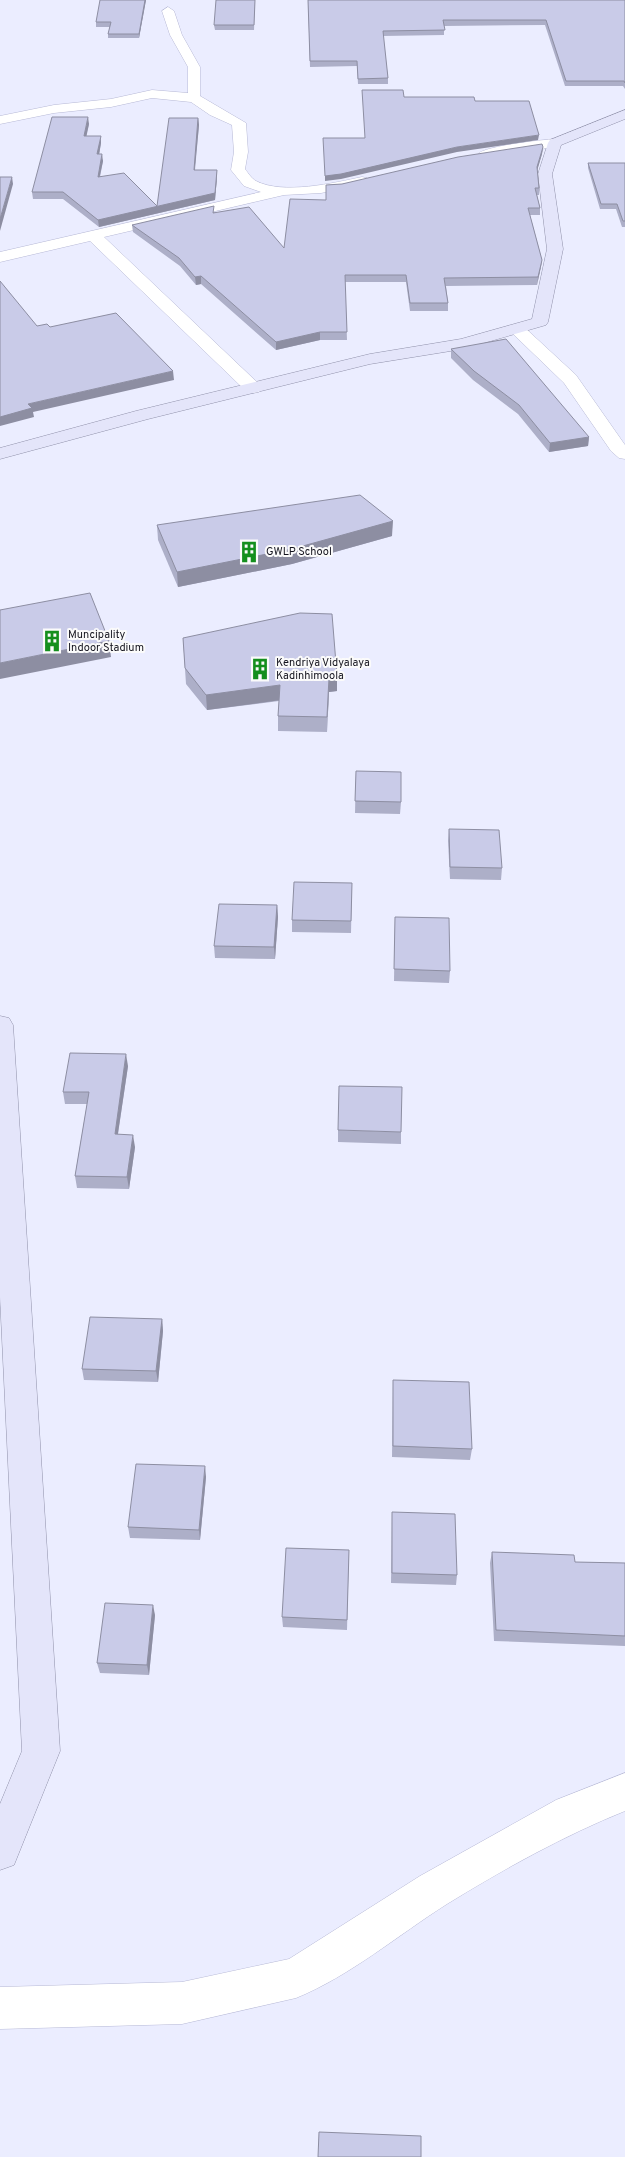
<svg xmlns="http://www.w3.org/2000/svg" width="625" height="2157" viewBox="0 0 625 2157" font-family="Overpass,sans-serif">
	<rect width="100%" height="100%" fill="#ebedff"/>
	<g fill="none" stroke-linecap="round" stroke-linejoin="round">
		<g stroke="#b7b9d6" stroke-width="1">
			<g id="minor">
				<path d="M168,7L174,11L182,35L200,67V96L246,123L248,152L245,169C248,173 252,179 256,181C283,195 334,183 362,177L367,178L369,181L367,184L321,193L284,195L104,237L259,384L262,388L259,392L253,393L247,392L90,241L0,262V252L261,192L244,186L231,170L234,152L232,125L210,115L191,102L152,98L111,107L54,113L0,124V116L54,105L111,99L152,90L188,93V67L170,35L162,11Z"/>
				<path d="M555,139L560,140L562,143L560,146L485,158L478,154C485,146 542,140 555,139Z"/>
				<polygon points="517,324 523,326 576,375 625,445 625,459 619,458 611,451 564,383 511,332 509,329 511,326"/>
				<path d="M625,1773V1811C565,1835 502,1870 447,1904C398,1935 350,1976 296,1998L182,2024L0,2029V1987L182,1982L289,1959L420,1876L556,1800Z"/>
			</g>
		</g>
		<g stroke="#9091aa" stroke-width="1">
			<g id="major">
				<polygon points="625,110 625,119 561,145 552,174 563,249 548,322 546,325 463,349 370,364 148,419 0,459 0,448 136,411 370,354 461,339 532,319 547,249 538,174 548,143 550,140"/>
				<polygon points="0,1016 9,1018 13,1025 60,1751 14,1865 0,1870 0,1804 22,1751 0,1297"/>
			</g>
		</g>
		<use href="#minor" fill="#fff" fill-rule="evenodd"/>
		<use href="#major" fill="#e4e5fa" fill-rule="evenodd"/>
	</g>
	<g fill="#adafc8">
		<polygon points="146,0 139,38 108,38 108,34 110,27 96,27 96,22"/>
		<polygon points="255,0 254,30 215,30 214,25"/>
		<polygon points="308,0 625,0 625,89 623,86 565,86 545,25 444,26 444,35 383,36 388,78 388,84 358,84 357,66 310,67"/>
		<polygon points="198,118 199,125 195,170 217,170 217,177 215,200 99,227 63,199 33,199 32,192 89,124 86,136 101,143 99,154 103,161 100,177 157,206"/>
		<polygon points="543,147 542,154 537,171 539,188 539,195 537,195 540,208 540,215 530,215 542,260 537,285 446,286 448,303 448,311 410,311 406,282 345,282 347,340 320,340 276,350 201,284 196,285 180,266 133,232 132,225 214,212 284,248 326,200 326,185 342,184"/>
		<polygon points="588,163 625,163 625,227 622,227 616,209 600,209 588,168"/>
		<polygon points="451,349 589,437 588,446 549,452 518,414 473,380 451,358"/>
		<polygon points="157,525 392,536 292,564 178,587 158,540"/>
		<polygon points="183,638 337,691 329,692 327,732 278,731 278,716 279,701 207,710 186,684"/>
		<polygon points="356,771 401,802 400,814 355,813"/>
		<polygon points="449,829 502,868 501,880 450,879 448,841"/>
		<polygon points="352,883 351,933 292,932 292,920"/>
		<polygon points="277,905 278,917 275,959 215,958 214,946"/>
		<polygon points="395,917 450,971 449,983 394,981"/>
		<polygon points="128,1066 118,1134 135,1147 129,1189 77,1188 75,1176 87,1104 65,1104 63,1092"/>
		<polygon points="338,1130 401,1132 401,1144 338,1142"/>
		<polygon points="162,1319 163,1331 158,1382 84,1380 82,1369"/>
		<polygon points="393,1380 472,1449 470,1460 392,1457"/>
		<polygon points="206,1477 200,1540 130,1538 128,1527"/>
		<polygon points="392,1512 457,1575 456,1585 391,1583"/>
		<polygon points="349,1550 347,1630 283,1627 282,1617"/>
		<polygon points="492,1552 575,1562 625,1563 625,1646 494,1641 490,1563"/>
		<polygon points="155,1615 149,1675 100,1673 97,1663"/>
	</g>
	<g fill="#8d8ea2">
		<polygon points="145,0 146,0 139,38 139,34"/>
		<polygon points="88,117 89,124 85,143 84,136"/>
		<polygon points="198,118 199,125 194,177 194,170"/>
		<polygon points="539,135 538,140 457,152 341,179 325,181 325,176 457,147"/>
		<polygon points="101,136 101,143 98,161 97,154"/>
		<polygon points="543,147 542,154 536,174 537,167"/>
		<polygon points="102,154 103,161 98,184 98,177"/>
		<polygon points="217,170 217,177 215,200 99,227 98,220 215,193"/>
		<polygon points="12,177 13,184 0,231 0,219"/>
		<polygon points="542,260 541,267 537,285 538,277"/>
		<polygon points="201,276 201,284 196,285 195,277"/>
		<polygon points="320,332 320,340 276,350 276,342"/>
		<polygon points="173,371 174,380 33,412 34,417 0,426 0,417 28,404"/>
		<polygon points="589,437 588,446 549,452 550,443"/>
		<polygon points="393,521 392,536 292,564 178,587 177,572"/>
		<polygon points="109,641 111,657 0,679 0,663"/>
		<polygon points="337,676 337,691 329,692 327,732 329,677"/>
		<polygon points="280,685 281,700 207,710 206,695"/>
		<polygon points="277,905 278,917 275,959 274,947"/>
		<polygon points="126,1054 128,1066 116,1146 115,1134"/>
		<polygon points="133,1135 135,1147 129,1189 127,1177"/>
		<polygon points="162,1319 163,1331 158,1382 156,1371"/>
		<polygon points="205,1466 206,1477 200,1540 199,1530"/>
		<polygon points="153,1605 155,1615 149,1675 147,1665"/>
	</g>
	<g fill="#c9cbe8" stroke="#8d8ea2">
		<polygon points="100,0 145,0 139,34 108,34 111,22 96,22"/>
		<polygon points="216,0 255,0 254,25 214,25"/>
		<polygon points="308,0 625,0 625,83 624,81 566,81 546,20 443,20 445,30 383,31 388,78 358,79 357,61 310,61"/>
		<polygon points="362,90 403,90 404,97 474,97 475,101 529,101 539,135 457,147 341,174 325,176 323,138 365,138"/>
		<polygon points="52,117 88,117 84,136 101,136 97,154 102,154 98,177 124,173 157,206 169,118 198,118 194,170 217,170 215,193 98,220 63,192 32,192"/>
		<polygon points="542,144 543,147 537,167 539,188 535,188 540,208 528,208 542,260 538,277 444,278 448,303 410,303 406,275 345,275 347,332 320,332 276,342 201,276 195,277 179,258 132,225 214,206 213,213 249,207 284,248 290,199 326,200 326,185 342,184 458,157"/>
		<polygon points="588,163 625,163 625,221 623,221 617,204 601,204"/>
		<polygon points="0,177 12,177 0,219"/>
		<polygon points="0,281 37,326 47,324 50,327 116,313 173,371 28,404 32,408 0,417"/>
		<polygon points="506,339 589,437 550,443 519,405 474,371 451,349"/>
		<polygon points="360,495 393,521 292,549 177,572 157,525"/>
		<polygon points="90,593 109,641 0,663 0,610"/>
		<polygon points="300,613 332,614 337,676 329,677 327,717 278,716 280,685 206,695 185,668 183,638"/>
		<polygon points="356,771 401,772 401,802 355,801"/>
		<polygon points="449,829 499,830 502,868 450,867"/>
		<polygon points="294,882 352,883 351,921 292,920"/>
		<polygon points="219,904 277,905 274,947 214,946"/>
		<polygon points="395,917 449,918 450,971 394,969"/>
		<polygon points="70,1053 126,1054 115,1134 133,1135 127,1177 75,1176 89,1092 63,1092"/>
		<polygon points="339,1086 402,1087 401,1132 338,1130"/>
		<polygon points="90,1317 162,1319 156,1371 82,1369"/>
		<polygon points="393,1380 469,1382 472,1449 393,1446"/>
		<polygon points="136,1464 205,1466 199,1530 128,1527"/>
		<polygon points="392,1512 455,1514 457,1575 392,1573"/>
		<polygon points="286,1548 349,1550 347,1620 282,1617"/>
		<polygon points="492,1552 574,1555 575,1562 625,1563 625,1636 496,1630"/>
		<polygon points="105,1603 153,1605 147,1665 97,1663"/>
		<polygon points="319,2132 421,2136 421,2157 318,2157"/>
	</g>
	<defs>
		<g id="building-bare" transform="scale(1.725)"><path d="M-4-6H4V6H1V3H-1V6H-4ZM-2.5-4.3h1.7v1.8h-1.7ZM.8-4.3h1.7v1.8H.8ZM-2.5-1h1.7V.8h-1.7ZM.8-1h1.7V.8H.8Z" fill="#148f1d" stroke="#fbfbfb" stroke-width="2.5" paint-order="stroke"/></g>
	</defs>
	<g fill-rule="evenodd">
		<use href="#building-bare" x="249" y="552"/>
		<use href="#building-bare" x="52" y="641"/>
		<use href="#building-bare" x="260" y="669"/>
	</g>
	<g text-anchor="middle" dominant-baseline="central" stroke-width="4" stroke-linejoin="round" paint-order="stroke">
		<g font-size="11" fill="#14141e" stroke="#fbfbfb" text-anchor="start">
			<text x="266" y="552">GWLP School</text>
			<text x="68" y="635">Muncipality<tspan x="68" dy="13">Indoor Stadium</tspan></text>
			<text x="276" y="663">Kendriya Vidyalaya<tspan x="276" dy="13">Kadinhimoola</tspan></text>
		</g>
	</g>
</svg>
